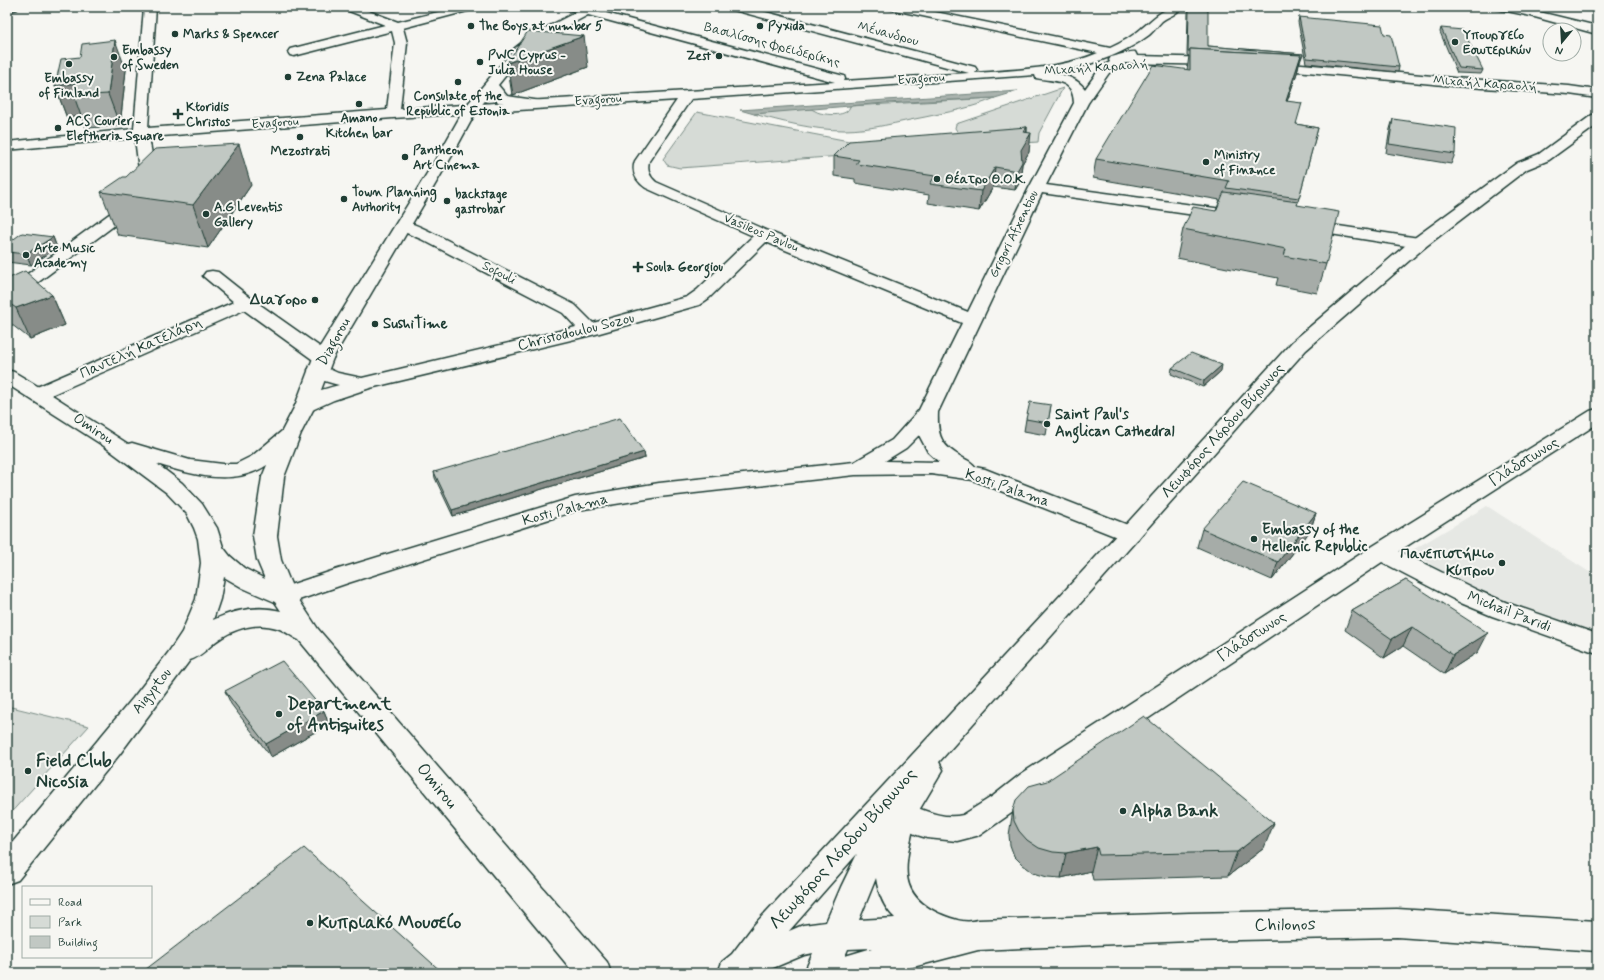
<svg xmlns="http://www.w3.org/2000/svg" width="1604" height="980" viewBox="0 0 1604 980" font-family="Mynerve,sans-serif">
	<rect width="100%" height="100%" fill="#f6f6f2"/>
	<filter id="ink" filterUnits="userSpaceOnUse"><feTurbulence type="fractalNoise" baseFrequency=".025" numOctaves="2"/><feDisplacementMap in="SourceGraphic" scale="8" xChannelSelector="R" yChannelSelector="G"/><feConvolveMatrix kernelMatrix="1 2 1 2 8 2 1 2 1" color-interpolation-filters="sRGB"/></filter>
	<g filter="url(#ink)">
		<polygon fill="#e6e8e4" points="1487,506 1597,577 1597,634 1474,593 1411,551"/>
		<g fill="#d6dbd6" stroke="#7a8c85">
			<polygon points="1063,88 1039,133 1038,142 967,147 955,128 956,124"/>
			<path d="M995,98C973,108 948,112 925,117C898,122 871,130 844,130C813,130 783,122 754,114C762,113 807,107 811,109C814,110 816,112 820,113C828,115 848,117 850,106Z"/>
			<polygon points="697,112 875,146 882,153 680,168 667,165 663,159"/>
			<polygon points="7,706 89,726 7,817"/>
		</g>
		<polygon fill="#aab3ae" stroke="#72847d" points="1018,91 995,98 885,103 754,114 740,110"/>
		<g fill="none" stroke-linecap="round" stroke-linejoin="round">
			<g stroke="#1f3d34" stroke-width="3">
				<g id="minor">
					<polygon points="7,7 19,7 17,9 7,12"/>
					<path d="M144,7H156L148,128L387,110L395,43L392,31L294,56L290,55L288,52L290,49L385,25L344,9L342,7H358L398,22L458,7H477L475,9L403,28L407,43L400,109L835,82L566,9L564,7H583L844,76L845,79L844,81L969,73L730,9L728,7H747L975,67L977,70L975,73C1016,70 1059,69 1098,53L894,10L890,9L888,7H911L1110,48C1121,43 1133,36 1142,28C1156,17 1162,7 1182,7C1176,15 1169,16 1162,21C1157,26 1154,31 1149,35C1121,56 1087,66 1053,73C1065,75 1077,78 1085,89L1101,67L1110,62L1109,60L1111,57C1118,56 1129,51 1135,52L1137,56L1219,58L1223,59L1225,62L1223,65L1125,63L1109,73L1088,103L1046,185L1222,209L1228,211L1230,214L1228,217L1222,219L1042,193L938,412C937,436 941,446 963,458C968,461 972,462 975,467L985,469L1138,529L1141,534L1138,539L1130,542L1122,539L973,480L931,474L855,475L659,497L578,510L348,583L293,602L284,604L275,602L272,596L275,590L332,571L575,497L659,483L854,462L892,440L919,410L962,323L766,242L709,298L699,305L596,334L370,388L334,400L312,410L305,412L298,410L295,406C304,393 325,389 339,385C328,382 315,380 308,370L311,366L318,364L338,373L362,378L576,327L563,313L421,239L397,229L395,226L397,223C409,220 422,228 433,233L575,305L593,323L687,297L697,290L753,236L646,188C636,181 631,173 635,161L677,100L393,118L149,137L156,178L153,190L135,210L13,301L7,302V289L123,204L138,189L140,178L135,138L7,150V142L134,129ZM1035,75L1036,78C1055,82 1073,78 1074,103L1029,188L968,312L770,232L656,182C649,176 647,170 649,161L691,99ZM919,435L928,452L939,462L885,461L906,448Z"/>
					<polygon points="1495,7 1519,7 1597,26 1597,34 1531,16 1497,9"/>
					<polygon points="1269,61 1454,78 1569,86 1597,90 1597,98 1569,94 1454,86 1265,68 1263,65 1265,62"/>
					<polygon points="1305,221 1419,238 1425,239 1427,243 1425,247 1419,248 1299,229 1297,226 1299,223"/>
					<polygon points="212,271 218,272 252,299 330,354 333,358 330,362 323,364 316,362 244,310 44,398 37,400 30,398 27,394 30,390 234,302 203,276 206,272"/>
					<path d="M1597,409V424L1399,551L1479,591L1510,604L1597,634V653L1492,616L1461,603L1382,562L1041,790L1013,812L980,835L957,841L927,838L917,835L892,823L887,814L892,805L902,802C922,809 941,820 963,815L993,796L1021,774L1373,546L1590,411Z"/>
				</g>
			</g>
			<g stroke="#1f3d34" stroke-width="3">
				<g id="major">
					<path d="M586,7H601L599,9L540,41L523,54L498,85L507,96L541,101L543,104L541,107L536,108L498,102L491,94L477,110L453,154L333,358L315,406L301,433L284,477L277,536L281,560L295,594L318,629L607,962L611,973H574L299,640C292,637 286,631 277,628C256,621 232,629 215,642C207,649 200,657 190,660L119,755L18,880L7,884V849L133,698L168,653L182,632L196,599L201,563L198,539L194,528L187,514L167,493L104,446L7,384V370L14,372L49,393L128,444L132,443L190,460L223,464H236L252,456L282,431L295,406L313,358L439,154L466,106L515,48L532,35ZM157,464C192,475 234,487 267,465L262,477L253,536L257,560L265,579L244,568L230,556L223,547L217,528L202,504L182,483ZM224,577L243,588L275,602L281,611C258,605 234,610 213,620L220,599Z"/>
					<path d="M1597,114V125L1549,160L1527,169L1425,247L1306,350L939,762L943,770L912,822L914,825C905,865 896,894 940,914C952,919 965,924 978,920L1189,913L1397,909L1597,921V951L1397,937L1189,941L978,950L890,973H804L813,953L804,955L761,973H718L722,962L732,954L754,925L1122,529L1292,342L1413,239L1517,163L1539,154L1592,115ZM857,854L841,887L826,922L803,925L789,931ZM876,878C878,892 884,908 895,918L859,920ZM872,948L845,956L848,949Z"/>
				</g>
			</g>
			<use href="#minor" fill="#f6f6f2" fill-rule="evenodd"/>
			<use href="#major" fill="#f6f6f2" fill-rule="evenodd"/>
		</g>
		<g fill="#a6aca8" stroke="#1f3d34">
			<polygon points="1189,9 1208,46 1303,54 1300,62 1299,62 1297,73 1287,101 1296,124 1318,128 1297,205 1326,264 1317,293 1276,285 1278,278 1177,258 1183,229 1216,211 1220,200 1093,178 1096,159 1187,70 1189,56 1187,55 1188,13"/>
			<polygon points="1299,17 1384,34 1399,67 1398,72 1306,63 1298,22"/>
			<polygon points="1441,28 1483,70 1481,74 1457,73 1440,32"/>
			<polygon points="507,63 588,67 513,95 512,95"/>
			<polygon points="126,70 120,126 86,128 81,116 67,118 55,86"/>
			<polygon points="1393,119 1455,154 1451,164 1386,153 1390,129"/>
			<polygon points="1027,127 1027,133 1029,152 1022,164 1020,182 1015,190 993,187 979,211 928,203 929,195 855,183 855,179 834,176 834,156"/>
			<polygon points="251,185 208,248 118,235 101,192"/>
			<polygon points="53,237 57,248 31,265 7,262 7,244"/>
			<polygon points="7,279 52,295 65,325 30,339 11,324 7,316"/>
			<polygon points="1172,368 1221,371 1203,387 1171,374"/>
			<polygon points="1051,405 1046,435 1024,431 1026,419"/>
			<polygon points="644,452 645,458 453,516 435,478 434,472"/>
			<polygon points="1316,513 1310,531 1272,580 1197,547 1202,529"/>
			<polygon points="1406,580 1478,652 1444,674 1403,646 1384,658 1345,630 1352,611"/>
			<polygon points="225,691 324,711 329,724 271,757 231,704"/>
			<polygon points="1013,810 1264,848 1228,876 1093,880 1091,871 1061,878 1047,877 1034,873 1023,865 1014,856 1010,845 1009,835"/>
		</g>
		<g fill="#878c88" stroke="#1f3d34">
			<polygon points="584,36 588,67 513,95 508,63"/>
			<polygon points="115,40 126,70 120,126 108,94"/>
			<polygon points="1301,55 1297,73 1281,119 1286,101"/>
			<polygon points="76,83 74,96 81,116 67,118 55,86"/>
			<polygon points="1027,127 1026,142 1031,133 1029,152 1022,164 1020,182 1015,190 1017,171 1023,132"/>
			<polygon points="239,144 251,185 208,248 193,205"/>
			<polygon points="995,167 993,187 979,211 981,191"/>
			<polygon points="53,237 57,248 31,265 26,254"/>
			<polygon points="52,295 65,325 30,339 16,308"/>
			<polygon points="1222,365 1221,371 1203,387 1204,381"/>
			<polygon points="644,452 645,458 453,516 452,510"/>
			<polygon points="1316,513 1310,531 1272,580 1278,562"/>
			<polygon points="1412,627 1403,646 1384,658 1392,639"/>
			<polygon points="1488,633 1478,652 1444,674 1453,655"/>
			<polygon points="324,711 329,724 271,757 266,744"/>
			<polygon points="1274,823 1264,848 1228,876 1237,852"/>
			<polygon points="1097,847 1091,871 1061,878 1066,853"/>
		</g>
		<g fill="#c1c8c3" stroke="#1f3d34">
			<polygon points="1189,9 1208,10 1208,46 1303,54 1301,58 1300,58 1301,55 1190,49 1190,51 1188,51"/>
			<polygon points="1299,17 1382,25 1384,34 1391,35 1399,67 1307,58"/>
			<polygon points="1441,28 1463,30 1483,70 1459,68"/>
			<polygon points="528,31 584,36 507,63"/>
			<polygon points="115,40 108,94 74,96 76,83 55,86 61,59 80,57 82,44"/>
			<polygon points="1190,49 1301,55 1286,101 1302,103 1296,124 1318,128 1299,198 1226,188 1229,181 1096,159 1153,65 1190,70"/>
			<polygon points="1393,119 1456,128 1455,154 1389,144"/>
			<polygon points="1027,127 1023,132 1031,133 1021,150 1022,162 1017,171 995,167 981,191 930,184 935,176 856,164 859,160 834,156 849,141"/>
			<polygon points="239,144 193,205 101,192 123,177 126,177 155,149"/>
			<polygon points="1224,192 1298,202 1297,205 1339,212 1326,264 1284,256 1286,249 1183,229 1193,207 1216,211"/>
			<polygon points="22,233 53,237 26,254 7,252 7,244"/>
			<polygon points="25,271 52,295 16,308 7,302 7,279"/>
			<polygon points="1191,353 1222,365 1204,381 1172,368"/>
			<polygon points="1030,402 1051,405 1048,423 1026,419"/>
			<polygon points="620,418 644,452 452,510 434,472"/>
			<polygon points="1243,482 1316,513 1278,562 1202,529"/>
			<polygon points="1406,580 1488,633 1453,655 1412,627 1392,639 1352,611"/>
			<polygon points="282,661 324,711 266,744 225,691"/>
			<polygon points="1144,716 1274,823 1237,852 1099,855 1097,847 1066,853 1053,852 1039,848 1027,840 1019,831 1014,821 1013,810 1016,800 1029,786 1047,781"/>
			<polygon points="304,848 443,973 141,973"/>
		</g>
	</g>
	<g fill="#1f3d34" stroke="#f6f6f2" stroke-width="1.5">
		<circle cx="471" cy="26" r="4"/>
		<circle cx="760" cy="26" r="4"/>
		<circle cx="175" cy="34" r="4"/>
		<circle cx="1455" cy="42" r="4"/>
		<circle cx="719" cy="56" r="4"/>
		<circle cx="114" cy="57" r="4"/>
		<circle cx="480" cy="62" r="4"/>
		<circle cx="69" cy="64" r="4"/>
		<circle cx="288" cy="77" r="4"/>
		<circle cx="458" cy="82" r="4"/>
		<circle cx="359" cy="104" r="4"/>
		<path d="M176 108h4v4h4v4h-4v4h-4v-4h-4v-4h4z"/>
		<circle cx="58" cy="128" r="4"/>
		<circle cx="300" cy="137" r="4"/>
		<circle cx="405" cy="157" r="4"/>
		<circle cx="1206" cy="162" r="4"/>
		<circle cx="937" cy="179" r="4"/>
		<circle cx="344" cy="199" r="4"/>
		<circle cx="447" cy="201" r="4"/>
		<circle cx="206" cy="214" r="4"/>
		<circle cx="26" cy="255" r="4"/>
		<path d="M636 261h4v4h4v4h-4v4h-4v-4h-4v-4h4z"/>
		<circle cx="315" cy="300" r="4"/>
		<circle cx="375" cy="324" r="4"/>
		<circle cx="1047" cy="424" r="4"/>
		<circle cx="1254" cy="539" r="4"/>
		<circle cx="1502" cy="563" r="4"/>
		<circle cx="279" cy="714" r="4"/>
		<circle cx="28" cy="771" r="4"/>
		<circle cx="1123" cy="811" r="4"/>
		<circle cx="310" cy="923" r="4"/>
	</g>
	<g text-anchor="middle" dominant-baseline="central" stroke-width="4" stroke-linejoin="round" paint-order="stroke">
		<g font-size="13" font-weight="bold" fill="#1f3d34" stroke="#f6f6f2" text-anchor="start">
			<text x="479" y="26">The Boys at number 5</text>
			<text x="768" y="26">Pyxida</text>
			<text x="183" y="34">Marks &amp; Spencer</text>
			<text x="1463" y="35">Υπουργείο<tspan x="1463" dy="15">Εσωτερικών</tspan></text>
			<text x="122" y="50">Embassy<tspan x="122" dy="15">of Sweden</tspan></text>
			<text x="488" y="55">PWC Cyprus -<tspan x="488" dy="15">Julia House</tspan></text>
			<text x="711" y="56" text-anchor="end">Zest</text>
			<text x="296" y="77">Zena Palace</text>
			<text x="69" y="78" text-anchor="middle">Embassy<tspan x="69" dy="15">of Finland</tspan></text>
			<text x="458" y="96" text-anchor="middle">Consulate of the<tspan x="458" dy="15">Republic of Estonia</tspan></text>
			<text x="186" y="107">Ktoridis<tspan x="186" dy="15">Christos</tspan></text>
			<text x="359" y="118" text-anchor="middle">Amano<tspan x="359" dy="15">Kitchen bar</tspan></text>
			<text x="66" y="121">ACS Courier -<tspan x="66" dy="15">Eleftheria Square</tspan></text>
			<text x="413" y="150">Pantheon<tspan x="413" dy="15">Art Cinema</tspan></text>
			<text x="300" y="151" text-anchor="middle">Mezostrati</text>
			<text x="1214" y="155">Ministry<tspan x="1214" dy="15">of Finance</tspan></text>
			<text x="945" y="179">Θέατρο Θ.Ο.Κ.</text>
			<text x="352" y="192">Town Planning<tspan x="352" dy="15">Authority</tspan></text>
			<text x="455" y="194">backstage<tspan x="455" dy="15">gastrobar</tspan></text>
			<text x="214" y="207">A.G Leventis<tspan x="214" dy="15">Gallery</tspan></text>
			<text x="34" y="248">Arte Music<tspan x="34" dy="15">Academy</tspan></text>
			<text x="646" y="267">Soula Georgiou</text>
		</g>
		<g font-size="13" fill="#1f3d34" stroke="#f6f6f2">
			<text transform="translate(888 34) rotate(15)">Μένανδρου</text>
			<text transform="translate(772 45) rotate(15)">Βασιλίσσης Φρειδερίκης</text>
			<text transform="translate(1096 68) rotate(-4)">Μιχαήλ Καραολή</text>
			<text transform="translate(921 79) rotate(-4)">Evagorou</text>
			<text transform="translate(1485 84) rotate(4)">Μιχαήλ Καραολή</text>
			<text transform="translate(598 100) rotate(-4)">Evagorou</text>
			<text transform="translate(275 123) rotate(-4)">Evagorou</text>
			<text transform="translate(761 233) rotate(23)">Vasileos Pavlou</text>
			<text transform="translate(1014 234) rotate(-64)">Grigori Afxentiou</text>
			<text transform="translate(499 273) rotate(27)">Sofouli</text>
		</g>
		<g font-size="15" font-weight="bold" fill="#1f3d34" stroke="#f6f6f2" text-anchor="start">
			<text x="307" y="300" text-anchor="end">Διαγορο</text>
			<text x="383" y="324">SushiTime</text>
			<text x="1055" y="415">Saint Paul's<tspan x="1055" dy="17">Anglican Cathedral</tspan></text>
			<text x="1262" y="530">Embassy of the<tspan x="1262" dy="17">Hellenic Republic</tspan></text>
			<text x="1494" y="554" text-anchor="end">Πανεπιστήμιο<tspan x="1494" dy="17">Κύπρου</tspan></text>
		</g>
		<g font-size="15" fill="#1f3d34" stroke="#f6f6f2">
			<text transform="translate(576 332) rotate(-14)">Christodoulou Sozou</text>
			<text transform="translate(334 342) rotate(-61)">Diagorou</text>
			<text transform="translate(141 348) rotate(-24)">Παντελή Κατελάρη</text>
			<text transform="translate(93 429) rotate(33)">Omirou</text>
			<text transform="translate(1223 431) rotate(-48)">Λεωφόρος Λόρδου Βύρωνος</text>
			<text transform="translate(1524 462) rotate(-32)">Γλάδστωνος</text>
			<text transform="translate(1007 488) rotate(19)">Kosti Palama</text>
			<text transform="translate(565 510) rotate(-15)">Kosti Palama</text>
			<text transform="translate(1509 612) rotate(21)">Michail Paridi</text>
			<text transform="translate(1252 637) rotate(-33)">Γλάδστωνος</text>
			<text transform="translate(152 691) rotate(-52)">Aigyptou</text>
		</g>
		<g font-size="18" font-weight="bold" fill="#1f3d34" stroke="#f6f6f2" text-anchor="start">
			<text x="287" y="704">Department<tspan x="287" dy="21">of Antiquites</tspan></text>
			<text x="36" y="761">Field Club<tspan x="36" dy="21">Nicosia</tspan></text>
			<text x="1131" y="811">Alpha Bank</text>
			<text x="318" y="923">Κυπριακό Μουσείο</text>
		</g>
		<g font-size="18" fill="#1f3d34" stroke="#f6f6f2">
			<text transform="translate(437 786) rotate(50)">Omirou</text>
			<text transform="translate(843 849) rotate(-48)">Λεωφόρος Λόρδου Βύρωνος</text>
			<text transform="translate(1285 925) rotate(-1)">Chilonos</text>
		</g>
	</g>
	<rect width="1604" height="980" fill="none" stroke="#f6f6f2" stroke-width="24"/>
	<rect x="12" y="12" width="1580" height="956" fill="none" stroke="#1f3d34" stroke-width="1.5" filter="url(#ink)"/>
	<rect x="22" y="886" width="130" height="72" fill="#f6f6f2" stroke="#a0aca6"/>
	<rect x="30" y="899" width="20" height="6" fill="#f6f6f2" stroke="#a0aca6"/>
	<text x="58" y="906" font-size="12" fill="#1f3d34">Road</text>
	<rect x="30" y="916" width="20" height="12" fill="#d6dbd6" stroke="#a0aca6"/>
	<text x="58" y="926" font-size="12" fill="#1f3d34">Park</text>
	<rect x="30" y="936" width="20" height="12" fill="#c1c8c3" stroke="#a0aca6"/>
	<text x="58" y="946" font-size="12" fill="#1f3d34">Building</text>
	<g transform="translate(1562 42) rotate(198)"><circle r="19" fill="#f6f6f2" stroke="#a0aca6"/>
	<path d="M0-3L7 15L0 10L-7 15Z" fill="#1f3d34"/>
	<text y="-6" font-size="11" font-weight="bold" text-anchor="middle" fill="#1f3d34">N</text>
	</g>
</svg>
